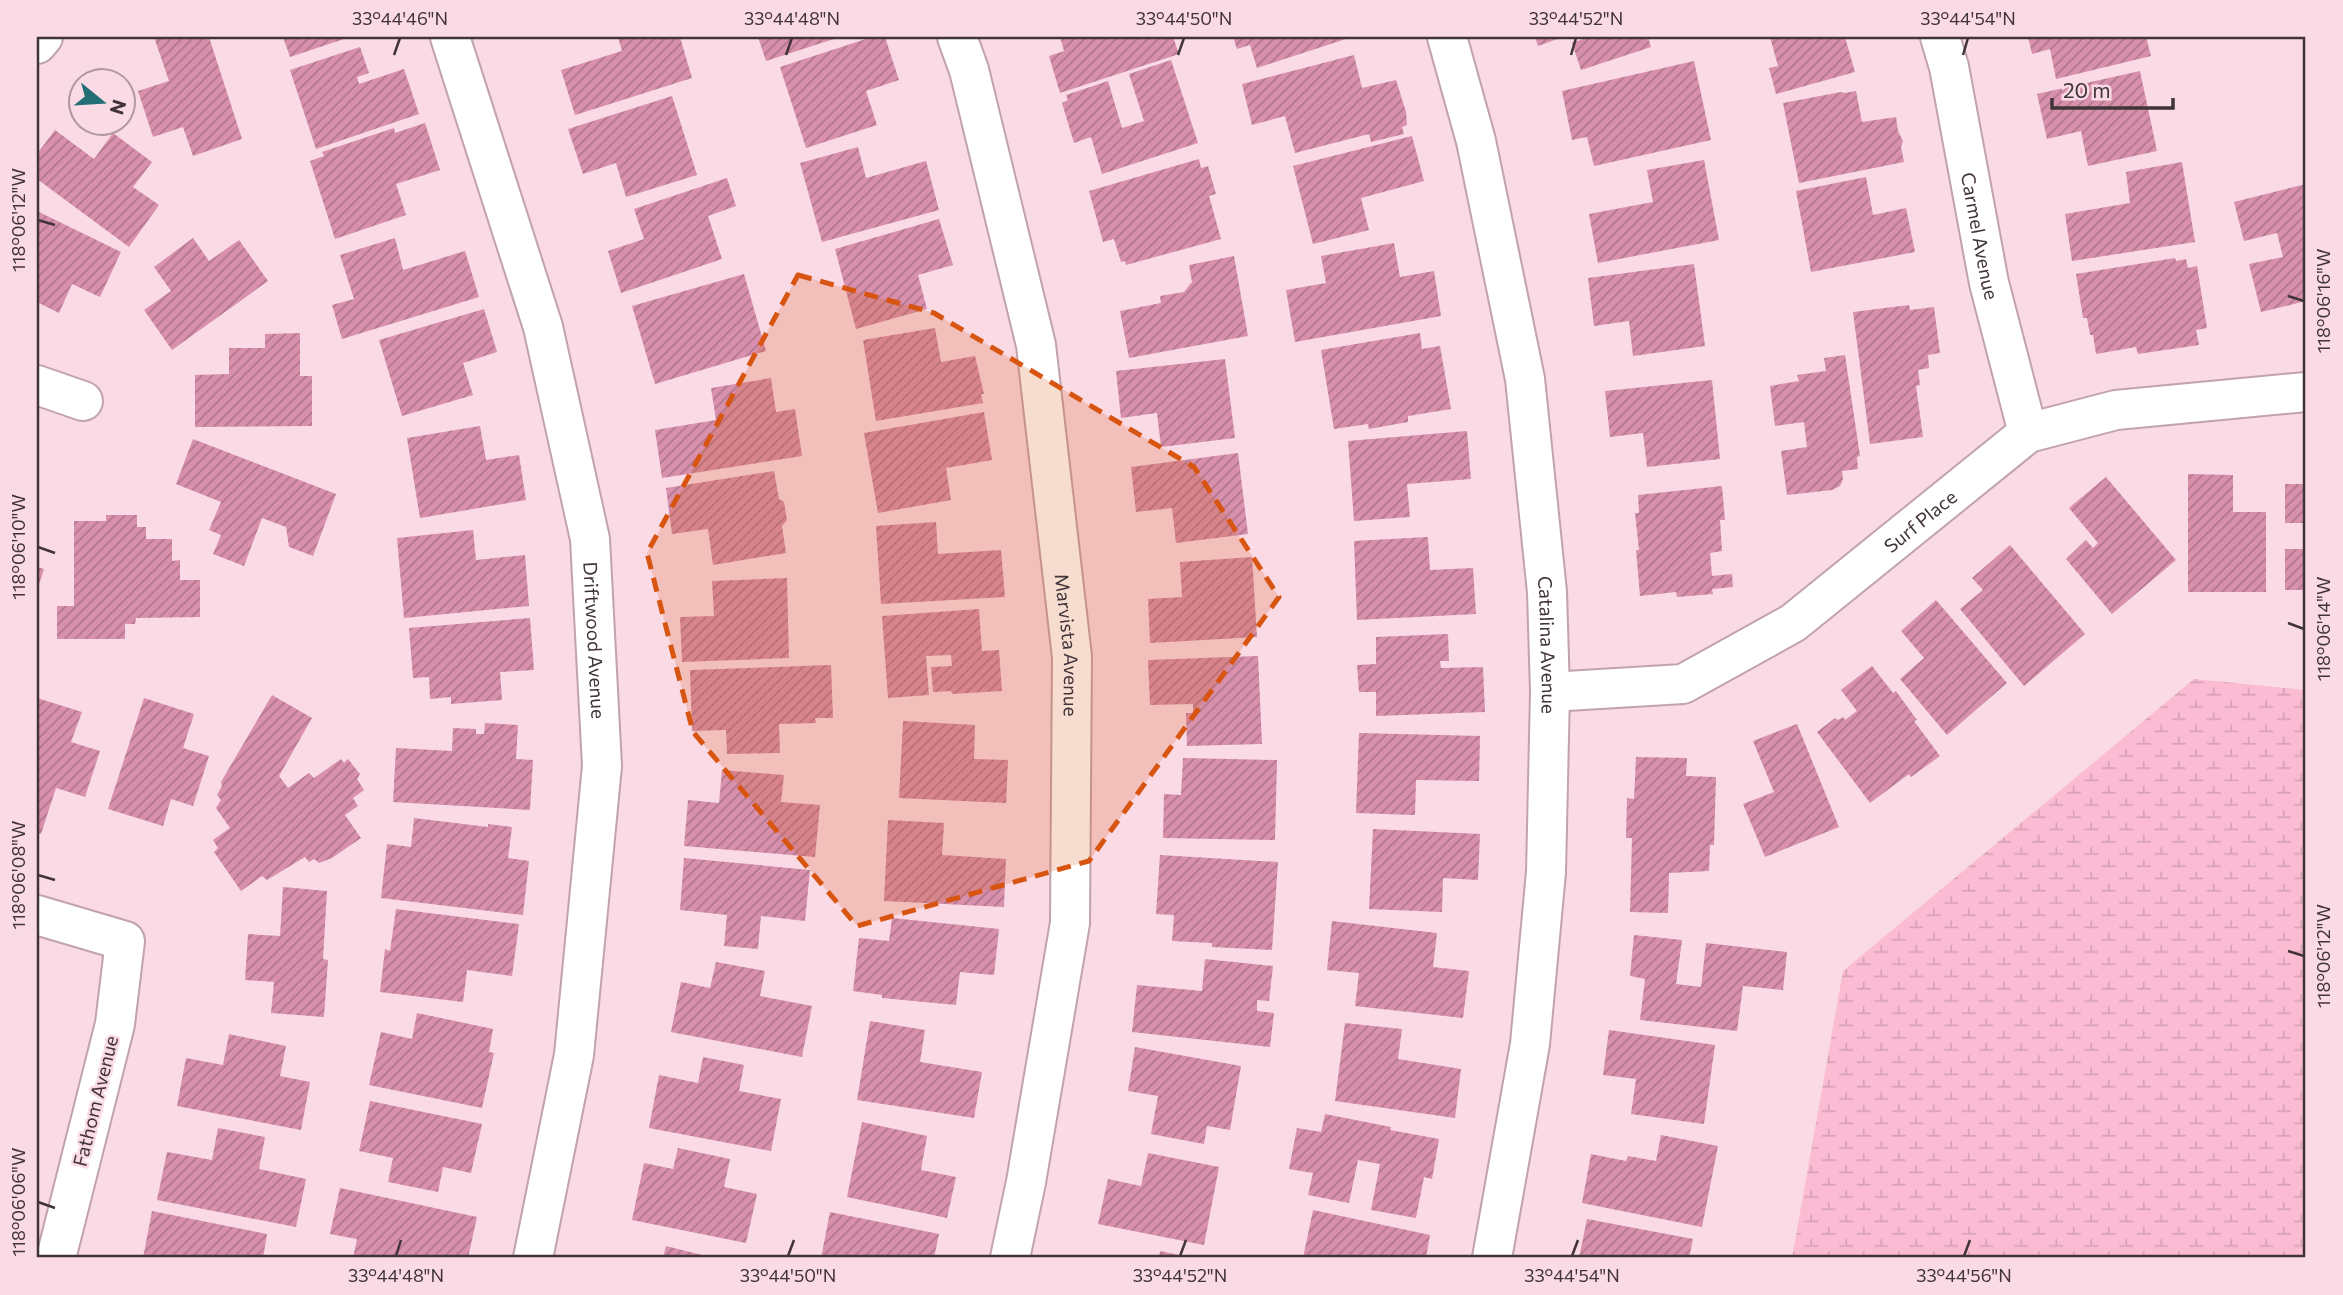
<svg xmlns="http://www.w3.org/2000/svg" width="2343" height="1295" viewBox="0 0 2343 1295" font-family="Commissioner,sans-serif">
	<defs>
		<pattern id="wetland-marsh" width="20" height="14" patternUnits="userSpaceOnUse" patternTransform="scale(1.75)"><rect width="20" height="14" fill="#fbbcd3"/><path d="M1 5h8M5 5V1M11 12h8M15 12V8" fill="none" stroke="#d8a2b6"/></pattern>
		<pattern id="building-hatch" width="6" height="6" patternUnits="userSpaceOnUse" patternTransform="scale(1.75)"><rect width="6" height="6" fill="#d890ac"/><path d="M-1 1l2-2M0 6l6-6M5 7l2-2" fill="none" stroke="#b1768d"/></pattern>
	</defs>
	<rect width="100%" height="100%" fill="#fadae5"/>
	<polygon fill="url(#wetland-marsh)" points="2194,679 2306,690 2306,1258 1792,1258 1843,971"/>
	<g fill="url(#building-hatch)">
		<polygon points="154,37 209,37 242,139 193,156 183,127 153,137 138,91 169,81"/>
		<polygon points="283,37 350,37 290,57"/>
		<polygon points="618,37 680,37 692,78 575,115 561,70 622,51"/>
		<polygon points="758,37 840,37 766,61"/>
		<polygon points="872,37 885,37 899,80 866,91 877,125 806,148 780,67"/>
		<polygon points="1060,37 1173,37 1179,54 1060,93 1049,56 1064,51"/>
		<polygon points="1233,37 1352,37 1257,68 1250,45 1237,49"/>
		<polygon points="1535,37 1563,37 1538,46"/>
		<polygon points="1582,37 1648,37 1651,47 1581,70 1572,43 1583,39"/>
		<polygon points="1770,37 1845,37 1855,72 1776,94 1769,68 1778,66"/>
		<polygon points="2028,37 2146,37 2151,56 2056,79 2050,49 2032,54"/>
		<polygon points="360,47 369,73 357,77 359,84 404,69 419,114 316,149 290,70"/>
		<polygon points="1354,55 1362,88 1396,80 1406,112 1407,125 1402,127 1404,134 1371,142 1369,134 1295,153 1285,116 1252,125 1242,84"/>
		<polygon points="1171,60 1198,143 1102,174 1091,137 1074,143 1062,103 1068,100 1066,95 1108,81 1122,128 1144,121 1129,74"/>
		<polygon points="1694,61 1711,140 1594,166 1587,137 1572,140 1562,91"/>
		<polygon points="2140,71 2157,151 2088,166 2081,131 2047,139 2037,94"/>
		<polygon points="1856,91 1862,122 1896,117 1898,131 1903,141 1901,147 1904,162 1799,183 1783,103 1841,92 1845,93"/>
		<polygon points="672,96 697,175 626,197 616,163 583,174 568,129"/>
		<polygon points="425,123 440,170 396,184 406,215 335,239 310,161 324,156 322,152 394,128 395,133"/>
		<polygon points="55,130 94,159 113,133 152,162 133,187 159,205 129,247 37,179 37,154"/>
		<polygon points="1412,136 1424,181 1361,198 1369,230 1313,244 1293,166"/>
		<polygon points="858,147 866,178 926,161 939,210 822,242 800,163"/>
		<polygon points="1199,159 1201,168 1208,166 1216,194 1209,196 1221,239 1126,265 1125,261 1121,262 1114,239 1103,242 1089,191"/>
		<polygon points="1704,160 1719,240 1598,263 1589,214 1653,202 1647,170"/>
		<polygon points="2182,162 2195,242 2072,261 2065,214 2130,203 2126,172"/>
		<polygon points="1866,177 1873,215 1906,208 1915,252 1811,272 1796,191"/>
		<polygon points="727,178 736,206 708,216 722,259 621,293 608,251 644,239 634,209"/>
		<polygon points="2306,184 2306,301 2261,312 2249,264 2283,257 2277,233 2244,241 2234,202"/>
		<polygon points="37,211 121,252 100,297 72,284 59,313 37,302"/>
		<polygon points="939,219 953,265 918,275 927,309 856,329 835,249"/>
		<polygon points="193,238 209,261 239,240 268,281 172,350 144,310 171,291 154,267"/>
		<polygon points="395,238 403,270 465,251 479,297 342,339 332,305 354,299 340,255"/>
		<polygon points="1394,243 1400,277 1434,271 1441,316 1295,342 1286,290 1326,283 1321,256"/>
		<polygon points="1234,256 1248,336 1129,358 1120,311 1161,303 1160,296 1184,292 1192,282 1189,265"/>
		<polygon points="2175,258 2176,261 2186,259 2188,268 2197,266 2207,328 2196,330 2199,345 2138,354 2136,347 2096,354 2093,335 2090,335 2087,318 2083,318 2076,274"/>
		<polygon points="1694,264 1705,346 1633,356 1629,321 1594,326 1588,278"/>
		<polygon points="744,274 766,351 655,384 632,306"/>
		<polygon points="1909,305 1910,310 1934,307 1940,353 1928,355 1929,368 1918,370 1920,385 1916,386 1923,437 1870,444 1853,312"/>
		<polygon points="484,309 497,352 463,363 473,395 402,416 379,340"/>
		<polygon points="935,328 941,362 975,356 984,394 981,394 983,403 876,421 863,340"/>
		<polygon points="300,333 300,376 312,376 312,426 195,427 195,375 229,374 229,348 265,348 265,334"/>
		<polygon points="1420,333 1422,349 1440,346 1451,409 1408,416 1408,422 1369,429 1368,424 1334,429 1321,350"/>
		<polygon points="1845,355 1860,456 1857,457 1858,469 1842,471 1843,479 1840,486 1832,490 1787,495 1781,451 1807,447 1804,422 1775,426 1770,386 1799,381 1797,375 1826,371 1824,358"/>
		<polygon points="1225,359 1235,438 1161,447 1157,413 1121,418 1116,371"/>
		<polygon points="771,378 776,412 795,409 802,456 662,478 655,430 716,420 711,388"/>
		<polygon points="1712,380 1720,459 1647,467 1643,433 1610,437 1605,391"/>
		<polygon points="984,412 992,460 946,468 951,500 878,513 864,433"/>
		<polygon points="480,426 486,460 519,455 526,500 420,518 407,438"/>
		<polygon points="1467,431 1471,479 1407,484 1410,517 1354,521 1348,441"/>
		<polygon points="193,439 336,494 313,556 289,547 286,527 262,518 244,566 213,554 221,535 209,530 221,502 176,484"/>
		<polygon points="1238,453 1248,534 1176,543 1172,508 1136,512 1131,467"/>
		<polygon points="774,471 779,499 784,502 787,520 782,526 786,553 713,565 708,529 672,534 666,488"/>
		<polygon points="2188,474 2233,475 2233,512 2266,512 2266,592 2188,592"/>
		<polygon points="2106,477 2176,560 2112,614 2066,559 2086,540 2093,548 2098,543 2069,508"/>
		<rect x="2285" y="484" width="21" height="39"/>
		<polygon points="1722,486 1725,520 1720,520 1722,551 1710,553 1712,576 1732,574 1733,587 1712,589 1713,594 1677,597 1676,592 1640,596 1636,550 1639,550 1635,513 1639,513 1638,495"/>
		<polygon points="106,515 137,515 137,527 146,527 146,539 172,539 172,561 180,560 180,580 200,580 200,617 136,618 135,624 125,624 125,639 57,639 57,606 74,606 74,521 106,521"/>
		<polygon points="936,522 938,554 1001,550 1005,597 881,604 876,526"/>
		<polygon points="473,530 476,560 525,555 529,606 404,618 397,538"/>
		<polygon points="1428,537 1430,570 1473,568 1476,614 1357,620 1354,541"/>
		<polygon points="2010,545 2085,634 2024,686 1960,609 1983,590 1972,578"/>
		<rect x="2285" y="549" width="21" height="41"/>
		<polygon points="1252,557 1257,637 1150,643 1148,599 1182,597 1180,562"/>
		<polygon points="37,567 44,569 37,590"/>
		<polygon points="787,578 789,658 682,662 680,617 714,616 712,581"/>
		<polygon points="1936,600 2007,683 1947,735 1900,679 1924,658 1901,631"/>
		<polygon points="979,609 982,651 999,650 1002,691 952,694 951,691 933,692 931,667 952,666 951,655 926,656 929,695 888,698 882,616"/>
		<polygon points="530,618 534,670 500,672 502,700 451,704 451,697 430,699 429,677 413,678 409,628"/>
		<polygon points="1448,634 1449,661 1440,661 1441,668 1483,667 1485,712 1376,716 1376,692 1359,692 1357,665 1376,664 1376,637"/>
		<polygon points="1258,656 1262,744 1187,746 1186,713 1193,713 1193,704 1150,705 1148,660"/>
		<polygon points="831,665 833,718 815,718 816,723 779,724 780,753 727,754 726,730 692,731 690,670"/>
		<polygon points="1872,666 1893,693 1896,691 1917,720 1914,721 1940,756 1911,777 1909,774 1870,803 1817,732 1835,718 1838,720 1843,717 1845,720 1857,711 1841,690"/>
		<polygon points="272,695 312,718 279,776 288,788 309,773 314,778 341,759 344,763 348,759 360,774 357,779 364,790 353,798 358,806 345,815 361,838 332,858 319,863 314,859 309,862 305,857 267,880 262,876 241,891 214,852 218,848 213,840 230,828 216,808 221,800 217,795 222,786 221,782"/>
		<polygon points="37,698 82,712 71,742 100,751 85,797 56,788 41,834 37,833"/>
		<polygon points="144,698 194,714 183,748 209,756 193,806 171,799 163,826 108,809"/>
		<polygon points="903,721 975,725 974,759 1008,760 1006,803 899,798"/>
		<polygon points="485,723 518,725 516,759 533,760 530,810 393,802 396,748 452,751 453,728 476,729 476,734 484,734"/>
		<polygon points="1797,724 1839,827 1765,857 1743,804 1774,792 1753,741"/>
		<polygon points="1359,733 1480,736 1479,781 1416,780 1415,815 1356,813"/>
		<polygon points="1636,757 1687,758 1686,776 1716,777 1714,845 1710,845 1709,871 1669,873 1668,913 1630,912 1632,838 1626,838 1627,798 1634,799"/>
		<polygon points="1183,758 1277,760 1275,840 1163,838 1164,794 1181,795"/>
		<polygon points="722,770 784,775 781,802 820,805 815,857 684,846 688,800 719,803"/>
		<polygon points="414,818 488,827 488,824 512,827 508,858 529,861 523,915 381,898 387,844 411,847"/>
		<polygon points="888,820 944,823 942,855 1006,859 1004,907 884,901"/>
		<polygon points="1373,829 1480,834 1478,880 1443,878 1442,912 1369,909"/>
		<polygon points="1160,855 1278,862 1272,950 1212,947 1212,943 1172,941 1174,915 1156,914"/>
		<polygon points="684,858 810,870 805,921 761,916 758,949 724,946 727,915 680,910"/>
		<polygon points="283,887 327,891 323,959 328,960 324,1017 271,1013 274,982 245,980 248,934 280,936"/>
		<polygon points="396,909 519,924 512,976 467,970 463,1002 380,992 385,949 390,951"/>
		<polygon points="892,918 999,929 994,975 960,972 956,1005 882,998 882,995 853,991 859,938 889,941"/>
		<polygon points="1332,921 1437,933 1433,967 1469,971 1463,1018 1355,1006 1359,973 1327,970"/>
		<polygon points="1634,935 1682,940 1676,984 1701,987 1706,943 1787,952 1783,990 1743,986 1737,1031 1640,1020 1645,979 1630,976"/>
		<polygon points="1205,959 1273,966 1269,1001 1257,1000 1257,1011 1274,1013 1270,1047 1132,1032 1137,985 1202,991"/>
		<polygon points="716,962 765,971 760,996 812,1006 802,1057 671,1032 681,982 710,988"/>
		<polygon points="417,1013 493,1029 489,1052 494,1053 482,1108 369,1085 381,1032 412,1039"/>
		<polygon points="870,1021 925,1030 920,1062 982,1072 974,1118 857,1100"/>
		<polygon points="1345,1023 1402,1029 1398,1059 1461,1069 1455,1118 1335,1101"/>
		<polygon points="1609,1030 1715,1045 1704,1124 1631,1114 1636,1079 1603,1075"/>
		<polygon points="229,1034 286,1046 280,1076 310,1082 301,1130 177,1106 186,1058 223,1065"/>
		<polygon points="1135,1047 1241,1066 1230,1130 1207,1126 1204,1144 1151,1134 1158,1096 1128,1091"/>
		<polygon points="703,1057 744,1065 739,1091 781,1099 771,1151 649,1128 659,1075 698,1083"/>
		<polygon points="370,1101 482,1124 471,1173 443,1167 438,1192 388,1182 393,1158 359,1151"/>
		<polygon points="1325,1114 1391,1127 1390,1130 1439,1139 1432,1179 1424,1177 1416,1218 1371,1210 1380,1164 1358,1160 1349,1203 1308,1195 1313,1173 1289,1169 1297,1128 1321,1132"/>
		<polygon points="862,1122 927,1136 921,1170 956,1177 947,1218 847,1197"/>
		<polygon points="218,1128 265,1137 259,1169 306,1179 296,1227 157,1200 167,1152 212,1160"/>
		<polygon points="1661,1135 1718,1146 1702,1227 1582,1203 1591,1154 1626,1161 1628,1156 1656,1161"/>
		<polygon points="678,1148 730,1159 724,1187 757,1194 746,1243 632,1220 644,1163 673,1169"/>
		<polygon points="1148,1153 1219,1167 1204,1245 1098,1224 1108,1179 1141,1186"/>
		<polygon points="340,1188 477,1217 468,1258 450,1258 434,1255 433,1258 353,1258 357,1239 330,1234"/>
		<polygon points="1313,1210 1430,1235 1426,1258 1303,1258"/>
		<polygon points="152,1211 267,1234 263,1258 143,1258"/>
		<polygon points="830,1212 939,1234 934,1258 821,1258"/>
		<polygon points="1587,1219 1693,1239 1689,1258 1579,1258"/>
		<polygon points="666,1246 706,1256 706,1258 663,1258"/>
		<polygon points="1160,1251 1188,1257 1188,1258 1159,1258"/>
	</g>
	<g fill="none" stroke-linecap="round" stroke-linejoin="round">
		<g stroke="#c1a2ad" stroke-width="42">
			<g id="minor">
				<path id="s1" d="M450,37L543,327L590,539L602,766L574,1055L533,1258"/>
				<path id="s2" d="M957,37L969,70L1036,345L1072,657L1070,923L1026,1182L1010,1258"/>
				<path id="s3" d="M1447,37L1476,141L1525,379L1547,592L1550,692L1546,872L1530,1044L1492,1258"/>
				<path id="s4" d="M1940,37L1949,67L1989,283L2028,433"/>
				<polyline points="37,44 43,37"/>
				<polyline points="37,385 83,401"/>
				<path id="s5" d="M1550,692L1683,684L1793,623L2028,433L2116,410L2306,392"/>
				<polyline points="37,915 125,941 115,1024 56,1258"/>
			</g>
		</g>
		<use href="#minor" stroke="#fff" stroke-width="38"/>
	</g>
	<path fill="#d75510" fill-opacity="0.2" stroke="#d75510" stroke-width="5" stroke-dasharray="14 9" stroke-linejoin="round" d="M798,275L934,313L1194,467L1279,597L1089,861L857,926L693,732L647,553Z"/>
	<path fill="none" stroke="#413439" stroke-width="2.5" d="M394,55L400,38M786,55L792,38M1178,55L1184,38M1571,55L1576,38M1963,55L1968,38M38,220L55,225M2288,296L2304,301M38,547L55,553M2288,623L2304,629M38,875L55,880M2288,951L2304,956M38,1202L55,1208M396,1256L401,1240M788,1256L794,1240M1180,1256L1186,1240M1572,1256L1578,1240M1964,1256L1970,1240"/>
	<g text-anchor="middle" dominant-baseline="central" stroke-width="5" stroke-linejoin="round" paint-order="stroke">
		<g font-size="19" fill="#413439" stroke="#fadae5">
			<text stroke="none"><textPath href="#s4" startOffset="203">Carmel Avenue</textPath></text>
			<text stroke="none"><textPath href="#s5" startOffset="422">Surf Place</textPath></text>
			<text stroke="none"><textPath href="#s1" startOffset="623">Driftwood Avenue</textPath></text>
			<text stroke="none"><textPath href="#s2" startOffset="620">Marvista Avenue</textPath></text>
			<text stroke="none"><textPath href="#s3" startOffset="618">Catalina Avenue</textPath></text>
			<text transform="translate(95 1101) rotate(-76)">Fathom Avenue</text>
		</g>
	</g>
	<rect width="2343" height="1295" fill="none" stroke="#fadae5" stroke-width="77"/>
	<g transform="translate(102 102) rotate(108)"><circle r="33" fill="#fadae5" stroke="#b098a0" stroke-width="2"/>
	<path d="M0-5L12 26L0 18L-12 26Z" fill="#236e75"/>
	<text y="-10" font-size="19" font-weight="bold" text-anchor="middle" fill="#413439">N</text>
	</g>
	<path d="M2052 98v10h121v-10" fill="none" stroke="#413439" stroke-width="3.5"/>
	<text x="2063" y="98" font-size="21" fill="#413439" stroke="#fadae5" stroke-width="5" paint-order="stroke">20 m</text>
	<rect x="38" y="38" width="2266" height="1218" fill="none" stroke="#413439" stroke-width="2.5"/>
	<g font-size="18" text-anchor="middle" fill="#413439">
		<text x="400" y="25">33°44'46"N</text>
		<text x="792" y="25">33°44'48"N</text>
		<text x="1184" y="25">33°44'50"N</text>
		<text x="1576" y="25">33°44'52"N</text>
		<text x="1968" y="25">33°44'54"N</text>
		<text transform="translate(19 220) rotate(-90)" y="6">118°06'12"W</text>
		<text transform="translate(2324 301) rotate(-90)" y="6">118°06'16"W</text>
		<text transform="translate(19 547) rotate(-90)" y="6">118°06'10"W</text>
		<text transform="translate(2324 629) rotate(-90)" y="6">118°06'14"W</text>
		<text transform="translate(19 875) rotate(-90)" y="6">118°06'08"W</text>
		<text transform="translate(2324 956) rotate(-90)" y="6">118°06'12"W</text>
		<text transform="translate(19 1202) rotate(-90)" y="6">118°06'06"W</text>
		<text x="396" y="1282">33°44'48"N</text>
		<text x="788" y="1282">33°44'50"N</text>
		<text x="1180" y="1282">33°44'52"N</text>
		<text x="1572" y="1282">33°44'54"N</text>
		<text x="1964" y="1282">33°44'56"N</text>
	</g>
</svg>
